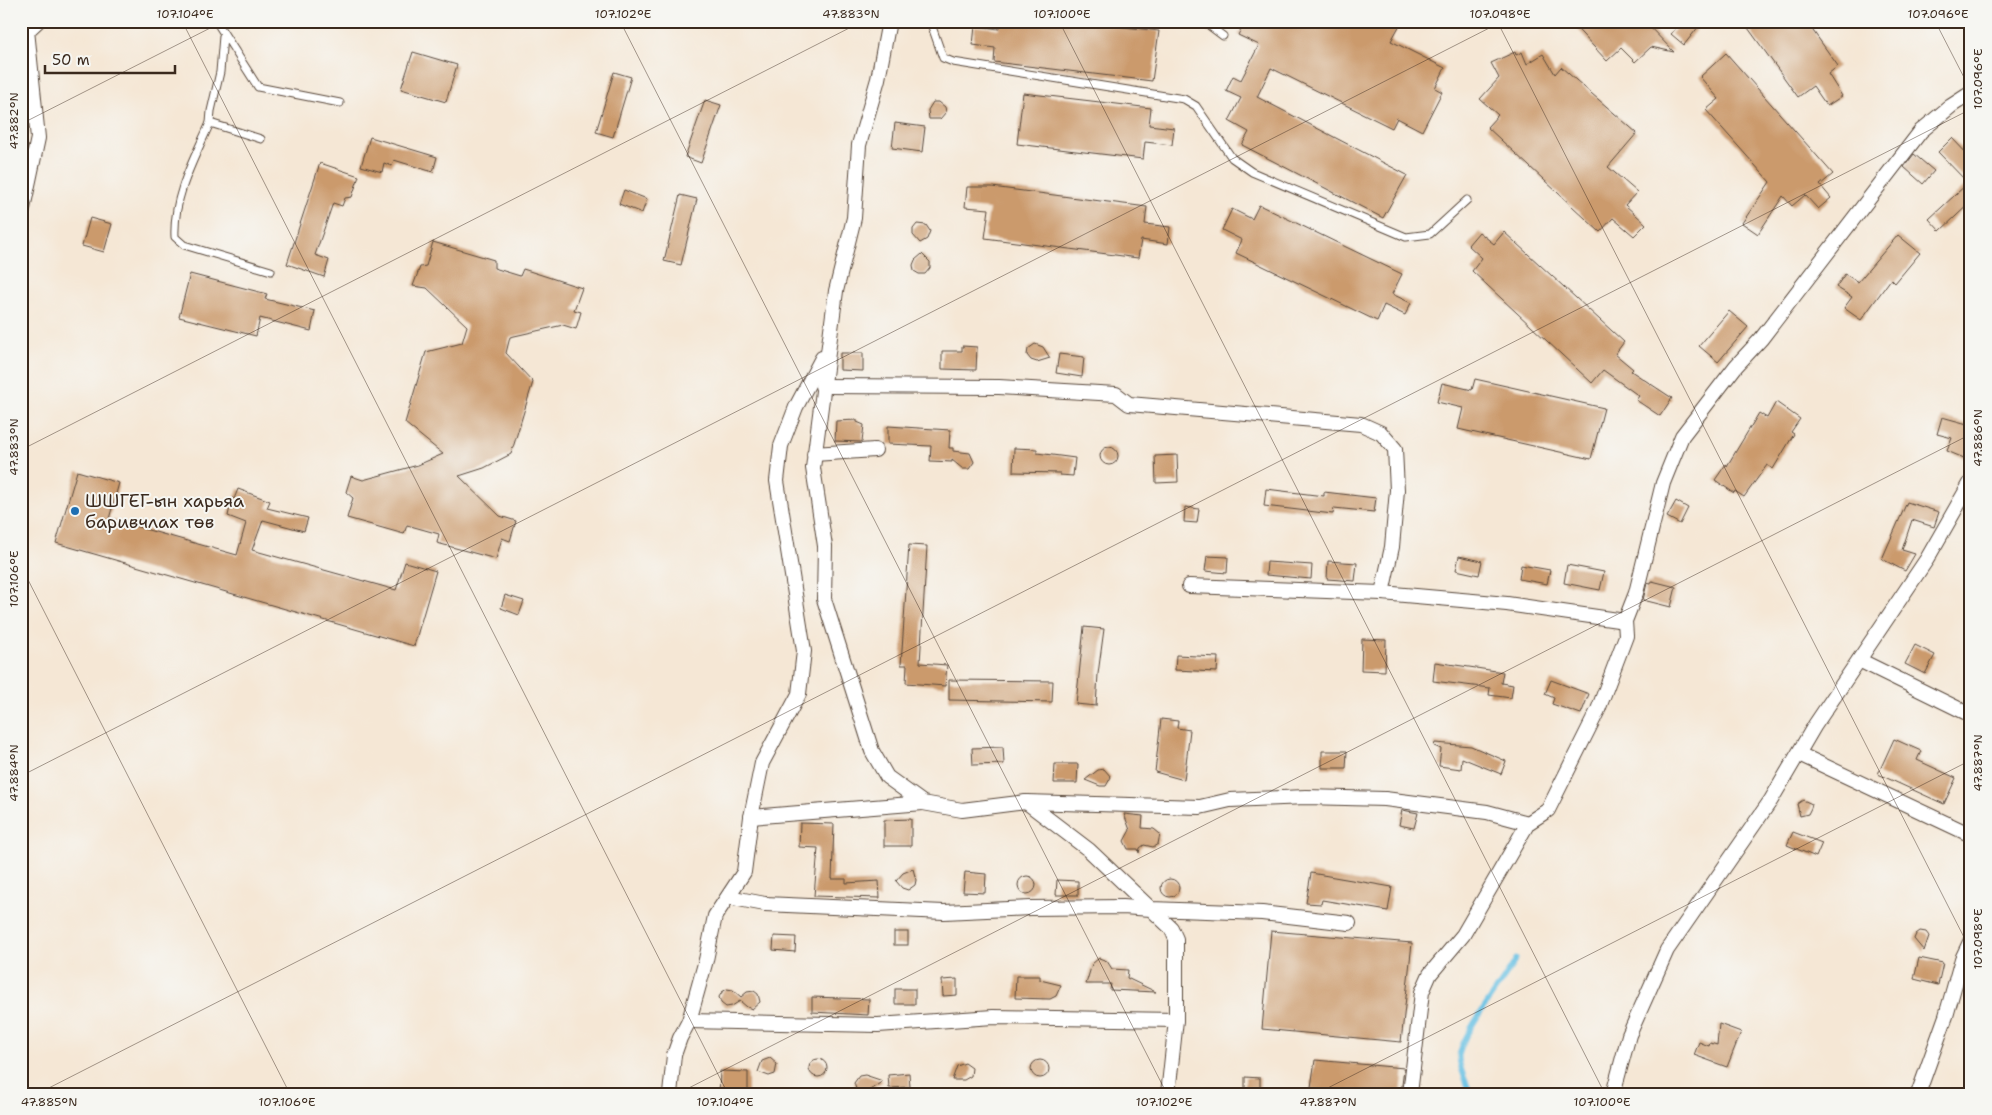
<svg xmlns="http://www.w3.org/2000/svg" width="1992" height="1115" viewBox="0 0 1992 1115" font-family="'Shantell Sans',sans-serif">
	<rect width="100%" height="100%" fill="#f6f6f2"/>
	<filter id="ink" filterUnits="userSpaceOnUse"><feTurbulence type="fractalNoise" baseFrequency=".02" numOctaves="2"/><feDisplacementMap in="SourceGraphic" scale="10" xChannelSelector="R" yChannelSelector="G"/><feConvolveMatrix kernelMatrix="1 2 1 2 8 2 1 2 1" color-interpolation-filters="sRGB"/></filter>
	<filter id="wash" filterUnits="userSpaceOnUse"><feTurbulence type="fractalNoise" baseFrequency=".0096" numOctaves="4" result="noise"/><feDisplacementMap in="SourceGraphic" scale="20" xChannelSelector="R" yChannelSelector="G"/><feGaussianBlur stdDeviation="1.12" result="paint"/><feColorMatrix in="noise" values="0 0 0 0 0 0 0 0 0 0 0 0 0 0 0 0 0 1.4 0 .05"/><feComposite in="paint" operator="in"/></filter>
	<g filter="url(#wash)">
		<rect width="100%" height="100%" fill="#f5e7d5"/>
		<g fill="none" stroke-linecap="round" stroke-linejoin="round">
			<path stroke="#65c0e3" stroke-width="5" d="M1471,1094C1467,1083 1459,1068 1459,1057C1460,1035 1504,982 1516,959"/>
		</g>
		<g id="blocks">
			<g fill="#cb9a6c">
				<polygon points="999,21 1071,21 1159,31 1152,81 994,62 995,48 973,45 975,26 999,29"/>
				<polygon points="1245,21 1402,21 1391,41 1445,68 1435,88 1442,92 1422,131 1397,118 1392,128 1271,68 1257,97 1407,175 1383,218 1242,145 1249,132 1229,121 1241,98 1226,91 1233,76 1241,80 1259,45 1238,35"/>
				<polygon points="1570,21 1644,21 1674,52 1651,47 1635,62 1621,48 1607,61"/>
				<polygon points="1682,21 1703,21 1684,45 1671,34"/>
				<polygon points="1743,21 1806,21 1838,66 1828,74 1842,96 1827,106 1813,86 1798,97"/>
				<polygon points="413,52 457,65 446,102 401,89"/>
				<polygon points="1515,52 1516,55 1522,52 1527,64 1543,54 1555,74 1561,67 1637,133 1608,167 1637,192 1625,205 1646,224 1634,236 1613,218 1600,232 1487,127 1498,115 1480,99 1499,78 1491,63"/>
				<polygon points="1726,53 1833,174 1820,185 1831,198 1818,209 1805,195 1792,206 1783,196 1758,234 1742,223 1770,182 1706,110 1719,99 1700,77"/>
				<polygon points="614,72 631,77 613,137 596,132"/>
				<polygon points="1023,93 1151,108 1149,125 1174,128 1172,145 1145,142 1143,159 1017,144"/>
				<polygon points="705,100 721,105 701,163 685,157"/>
				<polygon points="933,102 939,102 945,107 946,112 940,119 929,119 928,110"/>
				<polygon points="895,123 925,127 922,152 892,148"/>
				<polygon points="370,137 437,157 433,172 394,160 392,166 384,163 382,172 361,166"/>
				<polygon points="1952,138 1971,158 1971,202 1940,231 1929,219 1968,183 1938,152"/>
				<polygon points="1914,154 1934,171 1923,184 1904,167"/>
				<polygon points="320,163 359,176 352,197 345,198 342,206 333,203 315,255 329,260 324,277 287,264"/>
				<polygon points="967,187 992,187 1147,207 1145,224 1170,227 1168,244 1141,240 1138,258 985,238 989,209 965,207"/>
				<polygon points="624,190 647,199 642,213 619,204"/>
				<polygon points="680,195 697,199 681,265 664,261"/>
				<polygon points="1259,205 1402,274 1392,294 1411,303 1405,315 1384,305 1377,321 1236,253 1242,240 1222,230 1232,209 1252,219"/>
				<polygon points="90,218 112,224 104,252 82,246"/>
				<polygon points="917,224 926,225 930,231 927,239 920,243 913,235 913,229"/>
				<polygon points="1479,232 1494,244 1504,232 1624,342 1615,354 1633,369 1631,371 1672,398 1660,416 1636,400 1639,396 1603,370 1592,383 1472,271 1482,258 1468,245"/>
				<polygon points="1898,235 1920,253 1895,283 1891,279 1861,320 1844,308 1852,297 1836,287 1845,274 1858,282"/>
				<polygon points="433,242 494,260 494,268 520,276 523,269 582,288 574,310 581,312 576,329 563,325 510,337 506,353 533,382 511,454 484,468 459,476 500,516 516,521 510,541 502,538 496,559 437,543 439,534 407,525 404,534 347,518 353,498 346,492 351,476 363,480 418,465 443,454 405,423 426,352 462,343 467,326 427,288 413,286 420,267 426,266"/>
				<polygon points="922,254 930,262 930,268 925,274 919,274 914,271 913,265 915,260"/>
				<polygon points="190,274 267,294 265,299 315,311 311,331 260,318 256,336 179,317"/>
				<polygon points="1729,311 1748,327 1718,362 1699,346"/>
				<polygon points="1035,344 1043,347 1050,358 1037,362 1031,360 1027,355 1028,349"/>
				<polygon points="962,346 977,347 976,370 942,369 942,351 962,351"/>
				<polygon points="840,353 863,353 863,371 840,370"/>
				<polygon points="1059,354 1084,357 1082,377 1056,373"/>
				<polygon points="1475,379 1604,408 1591,459 1458,429 1463,408 1437,402 1442,383 1472,390"/>
				<polygon points="1776,402 1800,419 1791,432 1794,434 1773,469 1767,465 1744,497 1735,491 1734,493 1715,480 1726,464 1727,466 1759,413 1767,418"/>
				<polygon points="1942,417 1971,425 1971,442 1964,458 1947,451 1952,438 1937,434"/>
				<polygon points="857,420 857,422 864,425 862,442 835,441 836,421"/>
				<polygon points="888,426 950,430 949,448 953,448 953,451 970,453 974,462 969,469 963,469 952,460 952,462 930,461 931,446 888,444"/>
				<circle cx="1109" cy="456" r="9"/>
				<polygon points="1014,448 1037,449 1037,453 1075,458 1073,476 1060,475 1060,473 1013,472"/>
				<polygon points="1177,455 1178,482 1156,483 1155,456"/>
				<polygon points="77,471 119,483 109,519 237,555 246,523 228,516 232,498 234,499 238,489 270,501 267,508 308,518 304,531 263,520 252,550 396,590 405,562 436,571 414,646 56,543"/>
				<polygon points="1266,489 1324,496 1324,492 1376,498 1374,512 1334,508 1333,514 1264,506"/>
				<polygon points="1676,501 1688,508 1680,524 1667,517"/>
				<polygon points="1907,502 1939,512 1934,527 1912,520 1902,550 1915,554 1905,571 1882,559"/>
				<polygon points="1185,507 1199,509 1197,523 1184,522"/>
				<polygon points="909,545 927,546 920,663 947,665 945,686 906,683 907,665 901,665"/>
				<polygon points="1207,556 1228,557 1227,573 1205,571"/>
				<polygon points="1459,556 1482,561 1479,575 1456,570"/>
				<polygon points="1328,561 1357,563 1355,581 1327,579"/>
				<polygon points="1267,562 1312,565 1311,579 1266,575"/>
				<polygon points="1521,565 1550,570 1547,584 1519,579"/>
				<polygon points="1567,565 1604,572 1600,590 1564,583"/>
				<polygon points="1652,581 1676,587 1671,607 1643,600 1647,583 1651,584"/>
				<polygon points="505,595 524,601 519,615 501,608"/>
				<polygon points="1084,627 1104,629 1098,674 1096,706 1076,704"/>
				<polygon points="1362,639 1386,640 1385,671 1361,670"/>
				<polygon points="1915,645 1935,655 1925,674 1905,664"/>
				<polygon points="1176,655 1218,657 1217,672 1175,670"/>
				<polygon points="1435,662 1503,672 1501,683 1513,685 1511,698 1489,695 1490,688 1433,681"/>
				<polygon points="949,680 1053,681 1052,702 949,700"/>
				<polygon points="1551,680 1589,694 1581,714 1552,704 1554,698 1545,694"/>
				<polygon points="1161,719 1178,721 1177,728 1190,730 1184,780 1155,772"/>
				<polygon points="1894,739 1921,751 1917,760 1956,778 1944,804 1878,774"/>
				<polygon points="1435,743 1471,746 1506,761 1501,774 1462,758 1461,769 1439,766 1441,749 1434,746"/>
				<polygon points="1003,747 1004,764 973,765 972,748"/>
				<polygon points="1322,751 1347,751 1346,768 1322,768"/>
				<polygon points="1055,764 1078,764 1077,783 1054,783"/>
				<polygon points="1104,769 1111,777 1106,786 1100,786 1085,780 1098,770"/>
				<polygon points="1803,800 1812,804 1811,808 1808,814 1800,816 1797,804"/>
				<polygon points="1402,810 1418,813 1414,828 1399,825"/>
				<polygon points="1124,814 1143,816 1142,828 1154,829 1160,834 1158,844 1153,847 1144,845 1140,848 1139,853 1138,849 1128,849 1124,841 1130,830"/>
				<polygon points="911,819 911,846 884,846 884,820"/>
				<polygon points="800,823 834,824 832,879 846,879 846,883 879,881 880,898 814,896 818,848 799,847"/>
				<polygon points="1793,832 1822,843 1816,857 1787,845"/>
				<polygon points="913,869 916,880 915,885 908,890 902,888 896,881 903,873"/>
				<polygon points="965,872 986,874 985,893 963,892"/>
				<polygon points="1311,873 1392,887 1388,911 1322,900 1321,904 1306,903"/>
				<circle cx="1027" cy="885" r="9"/>
				<circle cx="1170" cy="888" r="9"/>
				<polygon points="1057,880 1078,881 1078,895 1056,895"/>
				<polygon points="1271,931 1412,943 1401,1042 1262,1029"/>
				<polygon points="1920,931 1926,932 1929,936 1924,951 1914,939 1916,934"/>
				<rect x="894" y="932" width="14" height="13"/>
				<polygon points="774,936 796,937 795,952 773,950"/>
				<polygon points="1099,958 1107,961 1112,969 1128,970 1127,978 1156,992 1110,990 1111,984 1086,984 1092,964"/>
				<polygon points="1919,958 1943,963 1938,985 1914,979"/>
				<polygon points="1016,976 1040,976 1040,980 1061,985 1056,996 1050,999 1015,998"/>
				<polygon points="957,979 957,995 943,996 942,980"/>
				<polygon points="727,989 733,990 741,997 747,992 754,991 758,994 760,1002 752,1009 747,1007 740,1001 732,1006 726,1007 721,1003 719,997 722,992"/>
				<rect x="895" y="989" width="20" height="15"/>
				<polygon points="812,997 869,999 868,1015 812,1012"/>
				<polygon points="1719,1024 1741,1032 1727,1067 1694,1055 1699,1042 1709,1046 1710,1043 1717,1045"/>
				<polygon points="770,1058 777,1064 775,1074 769,1076 758,1072 762,1061"/>
				<circle cx="818" cy="1068" r="9"/>
				<polygon points="1315,1060 1404,1068 1401,1094 1310,1094"/>
				<circle cx="1040" cy="1069" r="9"/>
				<polygon points="965,1063 972,1068 971,1076 964,1080 952,1080 957,1066"/>
				<polygon points="720,1071 748,1072 748,1094 719,1094"/>
				<polygon points="909,1073 910,1087 889,1088 888,1075"/>
				<polygon points="865,1075 883,1081 867,1092 861,1092 856,1089 854,1083 859,1076"/>
				<polygon points="1245,1077 1260,1078 1260,1094 1245,1094"/>
			</g>
		</g>
	</g>
	<g filter="url(#ink)">
		<use href="#blocks" fill-opacity="0" stroke="#574639" stroke-width="1"/>
		<g fill="none" stroke-linecap="round" stroke-linejoin="round">
			<g stroke="#574639" stroke-width="9">
				<g id="service">
					<polyline points="216,21 258,87 340,103"/>
					<polyline points="930,21 943,58 953,62 1184,99 1196,106 1232,158 1252,172 1406,237 1430,234 1467,200"/>
					<polyline points="1203,21 1223,36"/>
					<polyline points="223,36 220,72 211,111 210,123 261,139"/>
					<path d="M210,123C194,159 173,196 175,237L184,245L271,271"/>
				</g>
			</g>
			<g stroke="#574639" stroke-width="16">
				<g id="minor">
					<polyline points="889,21 878,79 859,145 854,218 836,291 813,468 825,546 824,599 872,751 887,777 923,803 962,810 1026,802 1200,807 1230,800 1306,797 1385,799 1487,812 1528,823"/>
					<polyline points="22,36 38,21"/>
					<polyline points="21,218 38,138 27,30"/>
					<polyline points="822,386 999,387 1116,394 1129,404 1361,424 1381,433 1395,449 1397,490 1392,547 1382,593"/>
					<polyline points="814,454 875,450"/>
					<polyline points="1189,586 1382,593 1507,604 1625,621"/>
					<polyline points="1859,660 1971,715"/>
					<polyline points="1799,754 1971,835"/>
					<polyline points="1026,802 1089,850 1151,909 1262,913 1349,923"/>
					<polyline points="751,817 923,803"/>
					<polyline points="728,897 765,904 944,912 1031,908 1123,907 1151,909 1171,928 1176,939 1176,1020 1168,1094"/>
					<polyline points="689,1021 878,1025 993,1017 1176,1020"/>
					<polyline points="670,1094 674,1055 680,1038 689,1021 706,960 715,916 744,872 751,817 762,763 799,694 804,651 777,481 781,446 796,407 822,358"/>
					<polyline points="1410,1094 1422,992 1430,974 1463,935 1528,823 1548,810 1598,710 1626,636 1625,621 1636,593 1663,483 1682,436 1736,366 1761,339 1921,131 1951,106 1971,93"/>
					<polyline points="1613,1094 1629,1035 1667,950 1771,800 1815,725 1927,559 1971,482"/>
					<polyline points="1918,1094 1946,1016 1962,959 1971,940"/>
				</g>
			</g>
			<use href="#service" stroke="#fff" stroke-width="7"/>
			<use href="#minor" stroke="#fff" stroke-width="14"/>
		</g>
	</g>
	<path fill="none" stroke="#3b2a1e" stroke-width="1" stroke-opacity="0.45" d="M182,21L728,1094M620,21L1167,1094M1059,21L1605,1094M1497,21L1971,951M1935,21L1971,91M21,124L224,21M21,450L863,21M21,566L290,1094M21,776L1503,21M37,1094L1971,109M677,1094L1971,434M1316,1094L1971,760M1956,1094L1971,1086"/>
	<circle fill="#1f6fb2" stroke="#f6f6f2" stroke-width="2" cx="75" cy="511" r="5"/>
	<g text-anchor="middle" dominant-baseline="central" stroke-width="4" stroke-linejoin="round" paint-order="stroke">
		<g font-size="18" fill="#3b2a1e" stroke="#f6f6f2" text-anchor="start">
			<text x="85" y="501">ШШГЕГ-ын харьяа<tspan x="85" dy="21">баривчлах төв</tspan></text>
		</g>
	</g>
	<rect width="1992" height="1115" fill="none" stroke="#f6f6f2" stroke-width="55"/>
	<path d="M45 65v8h130v-8" fill="none" stroke="#3b2a1e" stroke-width="2.5"/>
	<text x="52" y="65" font-size="15" fill="#3b2a1e" stroke="#f6f6f2" stroke-width="4" paint-order="stroke">50 m</text>
	<rect x="28" y="28" width="1936" height="1060" fill="none" stroke="#3b2a1e" stroke-width="2"/>
	<g font-size="12" text-anchor="middle" fill="#3b2a1e">
		<text x="185" y="18">107.104°E</text>
		<text x="623" y="18">107.102°E</text>
		<text x="851" y="18">47.883°N</text>
		<text x="1062" y="18">107.100°E</text>
		<text x="1500" y="18">107.098°E</text>
		<text x="1938" y="18">107.096°E</text>
		<text transform="translate(1978 79) rotate(-90)" y="4">107.096°E</text>
		<text transform="translate(14 121) rotate(-90)" y="4">47.882°N</text>
		<text transform="translate(1978 438) rotate(-90)" y="4">47.886°N</text>
		<text transform="translate(14 447) rotate(-90)" y="4">47.883°N</text>
		<text transform="translate(14 579) rotate(-90)" y="4">107.106°E</text>
		<text transform="translate(1978 763) rotate(-90)" y="4">47.887°N</text>
		<text transform="translate(14 773) rotate(-90)" y="4">47.884°N</text>
		<text transform="translate(1978 939) rotate(-90)" y="4">107.098°E</text>
		<text x="49" y="1106">47.885°N</text>
		<text x="287" y="1106">107.106°E</text>
		<text x="725" y="1106">107.104°E</text>
		<text x="1164" y="1106">107.102°E</text>
		<text x="1328" y="1106">47.887°N</text>
		<text x="1602" y="1106">107.100°E</text>
	</g>
</svg>
